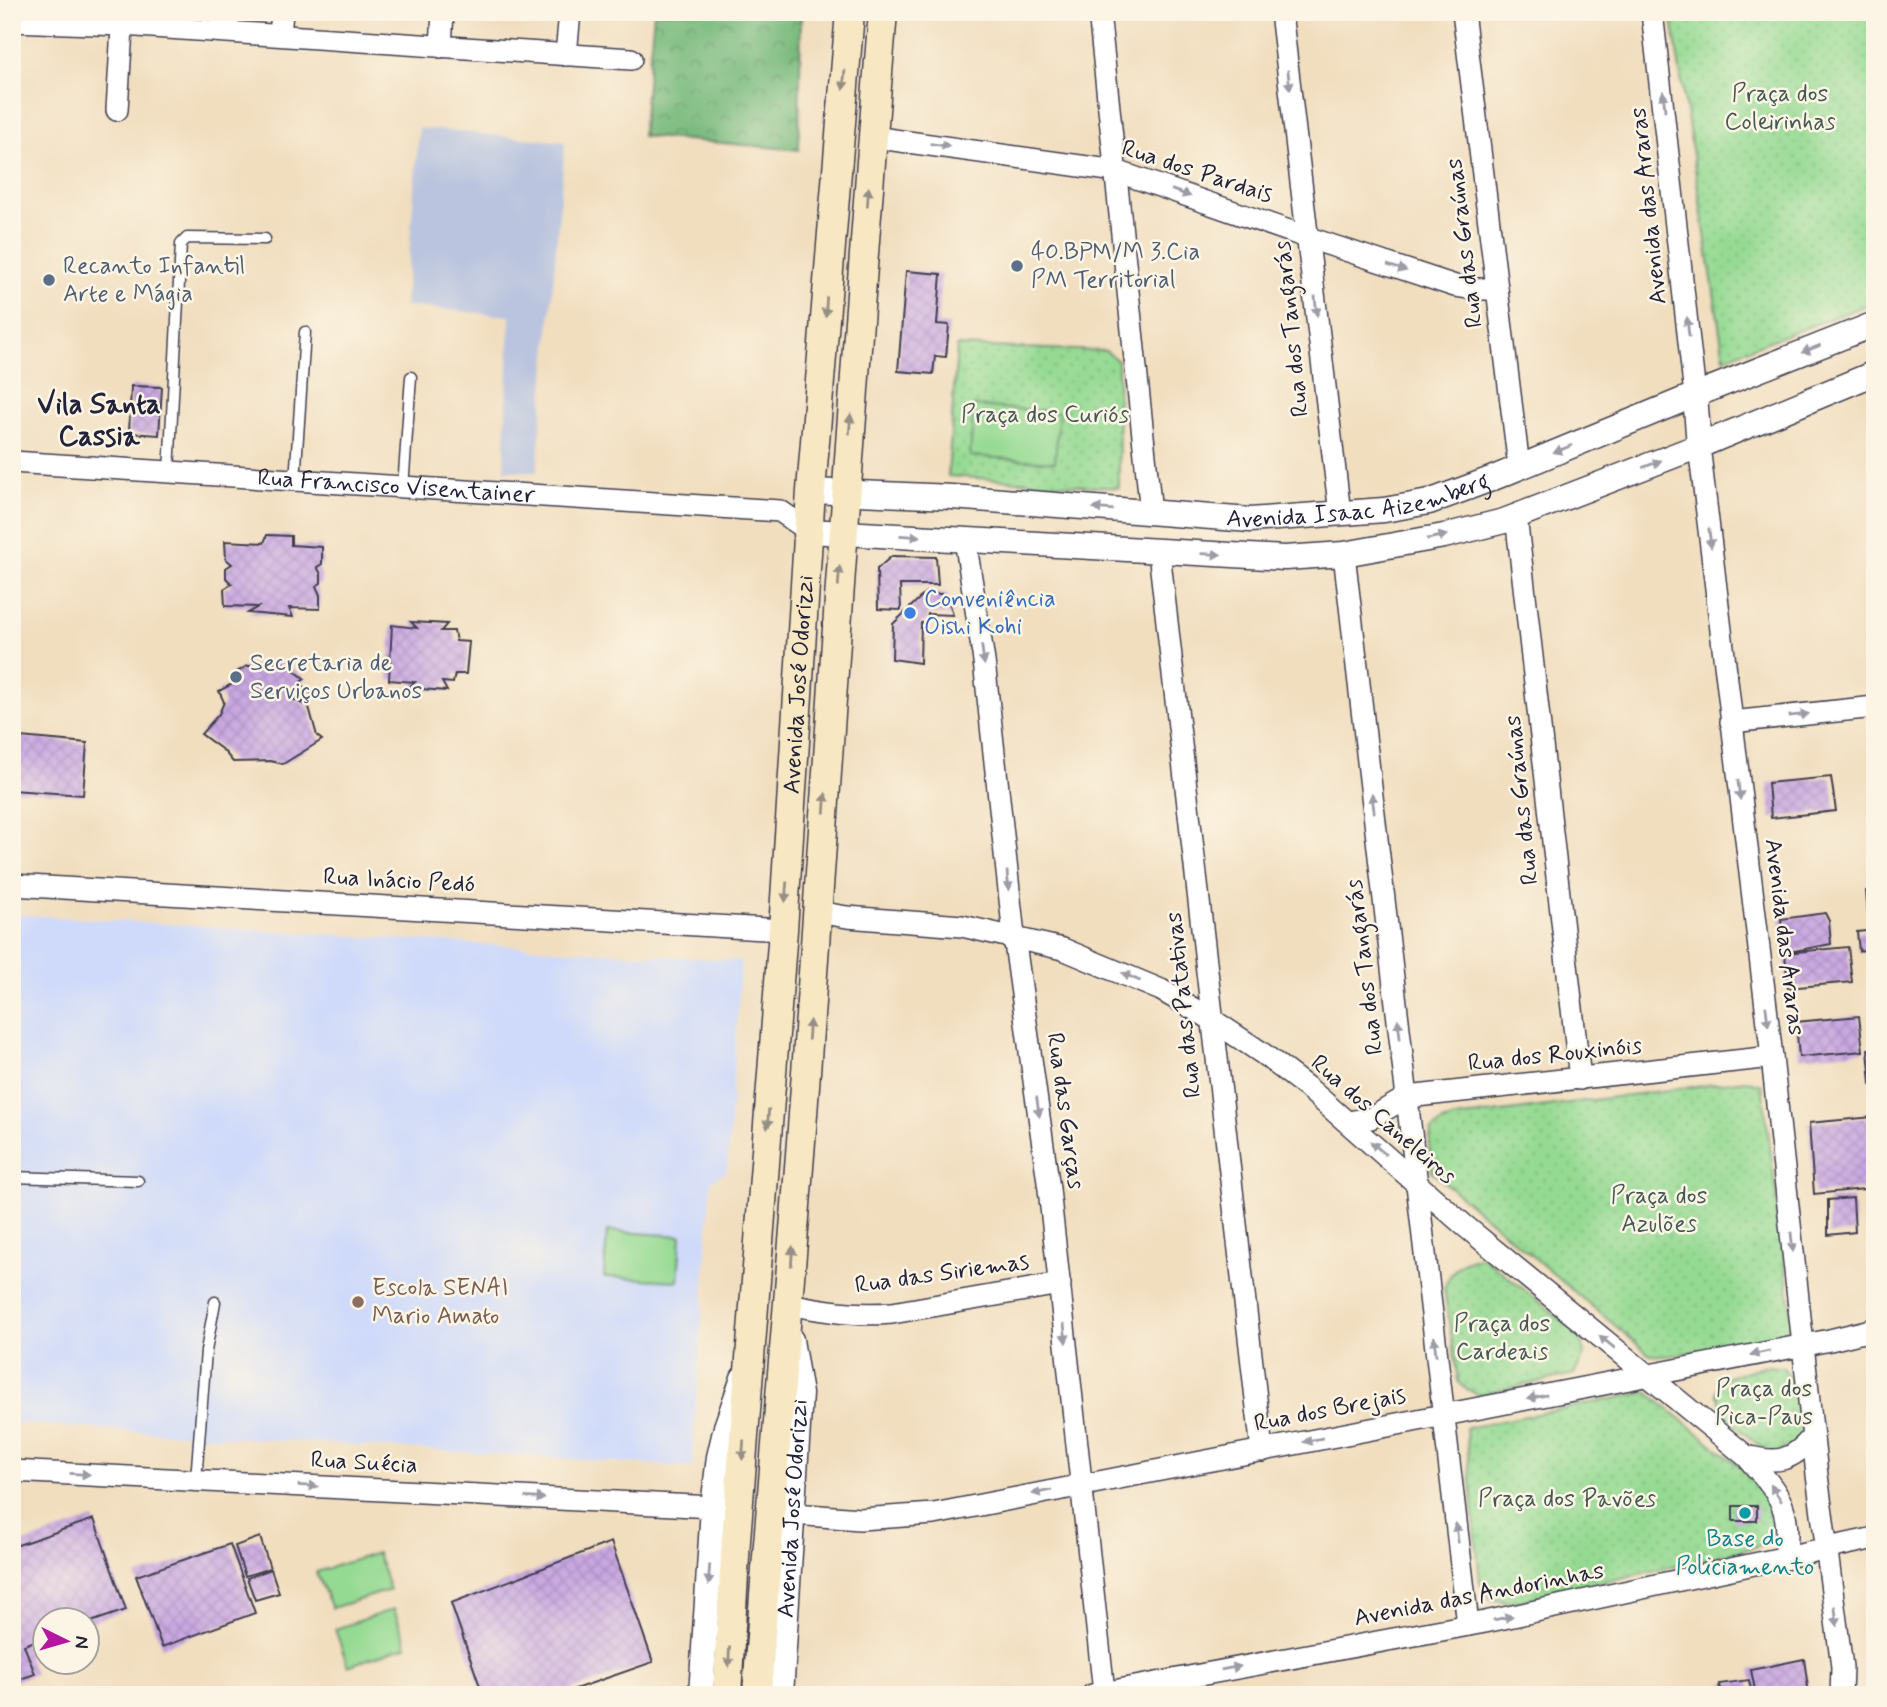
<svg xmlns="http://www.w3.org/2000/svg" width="1887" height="1707" viewBox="0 0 1887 1707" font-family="Mynerve,sans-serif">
	<defs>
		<pattern id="green-dots" width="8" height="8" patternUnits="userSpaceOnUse" patternTransform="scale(1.75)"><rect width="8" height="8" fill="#95da93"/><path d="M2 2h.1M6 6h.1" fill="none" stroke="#80bb80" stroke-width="1.8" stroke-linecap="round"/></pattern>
		<pattern id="forest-crowns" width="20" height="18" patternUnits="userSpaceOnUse" patternTransform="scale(1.75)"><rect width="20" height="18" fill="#78ba7d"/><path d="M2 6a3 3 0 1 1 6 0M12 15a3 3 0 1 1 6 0" fill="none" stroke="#629768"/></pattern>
		<pattern id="building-cross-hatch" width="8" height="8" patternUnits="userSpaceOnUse" patternTransform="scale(1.75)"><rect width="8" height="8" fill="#c9a8e1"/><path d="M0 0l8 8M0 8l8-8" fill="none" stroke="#ac90c2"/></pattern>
	</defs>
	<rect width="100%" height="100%" fill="#fcf5e5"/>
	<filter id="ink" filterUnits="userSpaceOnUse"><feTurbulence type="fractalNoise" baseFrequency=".0143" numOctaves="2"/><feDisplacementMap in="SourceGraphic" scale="14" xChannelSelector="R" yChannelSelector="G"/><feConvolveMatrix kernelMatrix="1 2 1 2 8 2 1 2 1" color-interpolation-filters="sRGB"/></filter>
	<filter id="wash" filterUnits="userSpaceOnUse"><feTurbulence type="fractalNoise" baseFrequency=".00686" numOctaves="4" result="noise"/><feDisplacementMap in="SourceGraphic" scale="28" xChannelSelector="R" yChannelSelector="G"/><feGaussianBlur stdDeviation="1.57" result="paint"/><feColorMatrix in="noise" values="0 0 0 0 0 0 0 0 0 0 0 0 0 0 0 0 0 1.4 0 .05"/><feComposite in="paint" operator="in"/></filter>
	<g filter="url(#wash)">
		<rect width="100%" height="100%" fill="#f1debf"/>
		<polygon fill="#cfdafa" points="12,914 741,961 727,1171 711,1181 692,1467 12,1423"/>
		<polygon fill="#bac4de" points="419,128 565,142 537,472 504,470 510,316 405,306"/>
		<g fill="url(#green-dots)" stroke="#5c7e67" stroke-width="2">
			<polygon points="1671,12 1875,12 1875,302 1724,358"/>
			<polygon points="957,346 1106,351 1118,361 1119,488 948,476"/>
			<polygon points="1745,1080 1762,1085 1793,1325 1776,1339 1667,1356 1650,1355 1432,1172 1429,1150 1431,1131 1443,1122 1456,1118"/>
			<path d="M1483,1257L1582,1336L1584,1356L1574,1374L1479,1395L1467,1390L1458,1381L1444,1289C1451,1269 1462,1259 1483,1257Z"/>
			<path d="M1763,1366L1783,1367C1800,1393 1810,1411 1801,1442L1772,1455C1747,1434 1727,1426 1716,1393L1721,1379Z"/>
			<polygon points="1647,1392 1768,1489 1776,1504 1778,1530 1766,1543 1748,1549 1512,1603 1491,1599 1480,1583 1466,1428"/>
		</g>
		<polygon fill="url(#forest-crowns)" stroke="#4d6e5c" stroke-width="2" points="654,12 801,12 799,150 642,136"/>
		<g fill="#95da93" stroke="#5c7e67" stroke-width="2">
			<polygon points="974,406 1059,412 1055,462 970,456"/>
			<polygon points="607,1231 681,1236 678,1281 604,1277"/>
			<polygon points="377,1553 390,1590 332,1608 316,1572"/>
			<polygon points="394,1609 407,1646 348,1666 335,1629"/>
		</g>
		<g id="blocks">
			<g fill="url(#building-cross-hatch)">
				<polygon points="906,271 941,274 937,324 949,325 946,357 935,356 933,374 898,371"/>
				<polygon points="131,386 162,387 159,435 129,433"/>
				<polygon points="267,535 291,536 291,545 322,547 322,564 317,567 321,574 321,583 316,586 320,595 320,609 289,608 293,617 248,613 258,607 225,606 224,589 232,584 226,578 226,568 232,564 226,559 225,541 264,543"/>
				<polygon points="892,556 936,557 938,585 900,585 901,610 878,609 877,569"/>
				<polygon points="926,592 947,595 953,615 928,614 927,622 921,623 920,663 892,659 893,624"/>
				<polygon points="411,622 447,624 441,631 454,631 456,641 469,642 466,674 455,674 453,683 442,682 447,691 408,688 415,682 389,680 392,625 417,628"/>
				<polygon points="269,661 287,665 305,679 299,683 313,695 307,703 289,697 309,707 317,736 322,740 283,764 270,761 233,762 224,751 201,734 219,714 224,702 219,691 238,681 230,676 247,666 254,666"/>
				<polygon points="20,737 87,743 83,795 12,790 13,742"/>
				<polygon points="1831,777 1836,811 1771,818 1768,783"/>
				<polygon points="1875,889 1875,913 1868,914 1866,891"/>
				<polygon points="1825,913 1829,921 1831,944 1784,953 1781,919"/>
				<polygon points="1875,930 1875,948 1859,951 1857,932"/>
				<polygon points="1848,947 1852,982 1788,988 1785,953"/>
				<polygon points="1859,1016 1863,1051 1799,1057 1796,1022"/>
				<polygon points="1875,1048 1875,1083 1871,1084 1868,1049"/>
				<polygon points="1873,1117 1875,1188 1814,1194 1809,1123"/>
				<polygon points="1853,1198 1855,1232 1828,1235 1828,1200"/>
				<rect x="1733" y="1506" width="24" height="15"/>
				<polygon points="94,1519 126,1610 88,1623 88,1620 46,1620 46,1637 24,1645 35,1674 12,1682 12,1547"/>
				<polygon points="260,1537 270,1568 245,1576 235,1546"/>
				<polygon points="611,1542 653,1662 558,1695 483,1695 451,1603"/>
				<polygon points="230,1544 255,1613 162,1647 136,1576"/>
				<polygon points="271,1569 279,1593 255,1600 247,1578"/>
				<polygon points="1804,1659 1809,1695 1756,1695 1751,1670"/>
				<polygon points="1749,1680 1752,1695 1721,1695 1719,1684"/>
			</g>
		</g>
	</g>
	<g filter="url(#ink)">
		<use href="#blocks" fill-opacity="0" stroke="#413e4f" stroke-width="2"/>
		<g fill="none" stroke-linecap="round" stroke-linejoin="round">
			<g stroke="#413e4f" stroke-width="13">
				<g id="service">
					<polyline points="169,472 181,244 187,238 265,239"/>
					<polyline points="295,481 305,332"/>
					<polyline points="403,488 411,377"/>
					<polyline points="12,1177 138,1181"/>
					<polyline points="196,1480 206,1351 215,1302"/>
				</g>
			</g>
			<g stroke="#413e4f" stroke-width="24">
				<g id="minor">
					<polyline points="1099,12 1151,513"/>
					<polyline points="1281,12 1340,514"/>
					<polyline points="1463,12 1519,467"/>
					<polyline points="1652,12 1695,395"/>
					<polyline points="12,21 122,25 631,59"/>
					<polyline points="280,35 282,12"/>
					<polyline points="441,47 443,12"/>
					<polyline points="566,55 570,12"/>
					<polyline points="117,110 123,12"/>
					<polyline points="872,137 1116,171 1309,238 1455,286 1474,289 1497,289"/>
					<polyline points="1699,446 1772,1057 1817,1475 1842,1667 1841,1695"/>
					<path id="s1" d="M12,462L780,511L809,531"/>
					<polyline points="1516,516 1580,1079"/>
					<polyline points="965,539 984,661 1014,936 1049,1189 1104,1692"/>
					<polyline points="1159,552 1262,1451"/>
					<polyline points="1344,554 1468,1625"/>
					<polyline points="1731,722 1875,707"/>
					<polyline points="12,885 783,930"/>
					<path d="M817,912L847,917L962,926L1063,949L1161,990L1211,1019L1262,1053L1308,1088L1465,1226L1746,1456C1778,1493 1793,1506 1785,1559"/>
					<polyline points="1348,1122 1371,1118 1407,1097 1772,1057"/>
					<path d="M789,1304C824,1311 856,1316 892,1313L1060,1284"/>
					<path d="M1746,1456C1777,1464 1792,1462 1813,1436"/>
					<polyline points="12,1471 713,1507"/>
					<polyline points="794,1514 860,1519 934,1514 1830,1340 1875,1329"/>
					<polyline points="1092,1695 1485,1622 1875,1538"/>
				</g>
			</g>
			<g stroke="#413e4f" stroke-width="27">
				<g id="tertiary">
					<polyline points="1695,395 1699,446"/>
					<path id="s2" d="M811,491L952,497L1250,520L1384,510L1429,502L1491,479L1695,395L1875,324"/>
					<polyline points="809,531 1285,558 1344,554 1444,536 1504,521 1699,446 1875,373"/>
					<polyline points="701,1695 713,1507 719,1457 726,1427 743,1378"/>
					<path id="s3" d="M781,1695L800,1394L791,1340"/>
				</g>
			</g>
			<g stroke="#413e4f" stroke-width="31">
				<g id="secondary">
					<path id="s4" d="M727,1695L736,1540L783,930L811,491L850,12"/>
					<path d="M757,1695C769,1506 788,1317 802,1128C829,756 852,384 883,12"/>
				</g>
			</g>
			<use href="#service" stroke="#fff" stroke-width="10"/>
			<use href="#minor" stroke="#fff" stroke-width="21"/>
			<use href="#tertiary" stroke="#fff" stroke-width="24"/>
			<use href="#secondary" stroke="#f7e8c3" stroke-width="28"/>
		</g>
		<defs><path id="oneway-solid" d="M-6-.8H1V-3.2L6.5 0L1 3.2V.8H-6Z" transform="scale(1.75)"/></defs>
		<g fill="#978f86">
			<use href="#oneway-solid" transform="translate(844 80) rotate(95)"/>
			<use href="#oneway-solid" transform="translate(868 197) rotate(-86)"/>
			<use href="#oneway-solid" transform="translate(826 307) rotate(94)"/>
			<use href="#oneway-solid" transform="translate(850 424) rotate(-86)"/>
			<use href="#oneway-solid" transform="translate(839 576) rotate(-86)"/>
			<use href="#oneway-solid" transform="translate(825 803) rotate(-86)"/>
			<use href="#oneway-solid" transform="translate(786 892) rotate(94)"/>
			<use href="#oneway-solid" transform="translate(809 1030) rotate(-86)"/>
			<use href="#oneway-solid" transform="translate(768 1119) rotate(94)"/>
			<use href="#oneway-solid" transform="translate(792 1256) rotate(-86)"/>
			<use href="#oneway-solid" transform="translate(743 1450) rotate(94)"/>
			<use href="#oneway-solid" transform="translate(729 1657) rotate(93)"/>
		</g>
		<g fill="#9c9ca7">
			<use href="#oneway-solid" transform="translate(1289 80) rotate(83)"/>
			<use href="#oneway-solid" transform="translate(1664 101) rotate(-96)"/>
			<use href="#oneway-solid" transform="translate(940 145) rotate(8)"/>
			<use href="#oneway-solid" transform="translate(1181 193) rotate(19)"/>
			<use href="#oneway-solid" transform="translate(1397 268) rotate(17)"/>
			<use href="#oneway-solid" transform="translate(1316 306) rotate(84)"/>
			<use href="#oneway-solid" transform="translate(1688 327) rotate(-96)"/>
			<use href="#oneway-solid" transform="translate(1811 349) rotate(158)"/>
			<use href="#oneway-solid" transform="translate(1563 449) rotate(158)"/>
			<use href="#oneway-solid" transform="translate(1652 464) rotate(-21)"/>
			<use href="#oneway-solid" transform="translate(1103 509) rotate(-175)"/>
			<use href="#oneway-solid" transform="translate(910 536) rotate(3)"/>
			<use href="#oneway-solid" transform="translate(1437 537) rotate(-11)"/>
			<use href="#oneway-solid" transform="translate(1710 538) rotate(83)"/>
			<use href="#oneway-solid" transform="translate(1211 554) rotate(2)"/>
			<use href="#oneway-solid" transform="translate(983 655) rotate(82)"/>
			<use href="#oneway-solid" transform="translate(1799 715) rotate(-6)"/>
			<use href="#oneway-solid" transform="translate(1739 790) rotate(83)"/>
			<use href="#oneway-solid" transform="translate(1373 803) rotate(-97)"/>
			<use href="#oneway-solid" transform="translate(1008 881) rotate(84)"/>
			<use href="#oneway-solid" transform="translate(1131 977) rotate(-156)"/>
			<use href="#oneway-solid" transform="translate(1767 1016) rotate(83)"/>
			<use href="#oneway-solid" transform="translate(1399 1029) rotate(-97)"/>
			<use href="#oneway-solid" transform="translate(1038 1107) rotate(82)"/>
			<use href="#oneway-solid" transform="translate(1378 1148) rotate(-139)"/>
			<use href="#oneway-solid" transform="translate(1792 1242) rotate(84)"/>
			<use href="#oneway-solid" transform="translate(1065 1333) rotate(84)"/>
			<use href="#oneway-solid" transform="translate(1607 1342) rotate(-141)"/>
			<use href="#oneway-solid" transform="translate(1435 1346) rotate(-96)"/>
			<use href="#oneway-solid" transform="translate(1760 1353) rotate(169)"/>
			<use href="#oneway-solid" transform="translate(1537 1397) rotate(169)"/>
			<use href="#oneway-solid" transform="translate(1313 1440) rotate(168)"/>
			<use href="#oneway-solid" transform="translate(80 1474) rotate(3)"/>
			<use href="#oneway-solid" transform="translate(308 1486) rotate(3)"/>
			<use href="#oneway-solid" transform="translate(1042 1492) rotate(168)"/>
			<use href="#oneway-solid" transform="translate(1776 1493) rotate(-123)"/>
			<use href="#oneway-solid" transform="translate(535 1498) rotate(3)"/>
			<use href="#oneway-solid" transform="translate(1457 1533) rotate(-97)"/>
			<use href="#oneway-solid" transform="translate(709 1575) rotate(94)"/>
			<use href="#oneway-solid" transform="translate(1836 1616) rotate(82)"/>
			<use href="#oneway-solid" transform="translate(1503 1618) rotate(-12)"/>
			<use href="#oneway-solid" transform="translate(1231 1668) rotate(-10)"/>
		</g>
	</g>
	<g fill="#5c6f8a" stroke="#fcf5e5" stroke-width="2.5">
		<circle cx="1017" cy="266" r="7"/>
		<circle cx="49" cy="280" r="7"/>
		<circle cx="236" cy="677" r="7"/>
	</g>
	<circle fill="#3f7fe0" stroke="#fcf5e5" stroke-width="2.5" cx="910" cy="613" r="7"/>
	<circle fill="#8d6e63" stroke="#fcf5e5" stroke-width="2.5" cx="358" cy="1302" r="7"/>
	<circle fill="#0f9aa8" stroke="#fcf5e5" stroke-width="2.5" cx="1745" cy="1513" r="7"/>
	<g text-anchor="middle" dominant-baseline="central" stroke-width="5" stroke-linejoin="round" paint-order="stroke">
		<g font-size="24" fill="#445955" stroke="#fcf5e5">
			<text x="1780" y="94">Praça dos<tspan x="1780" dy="28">Coleirinhas</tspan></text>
			<text x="1045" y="415">Praça dos Curiós</text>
			<text x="1659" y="1196">Praça dos<tspan x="1659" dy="28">Azulões</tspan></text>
			<text x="1502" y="1324">Praça dos<tspan x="1502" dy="28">Cardeais</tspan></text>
			<text x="1764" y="1389">Praça dos<tspan x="1764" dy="28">Pica-Paus</tspan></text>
			<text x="1567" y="1499">Praça dos Pavões</text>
		</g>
		<g font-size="24" fill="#22223b" stroke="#fcf5e5">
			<text transform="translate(1197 172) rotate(18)">Rua dos Pardais</text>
			<text transform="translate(1649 206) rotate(-96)">Avenida das Araras</text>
			<text transform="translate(1465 243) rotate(-97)">Rua das Graúnas</text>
			<text transform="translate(1292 329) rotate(-96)">Rua dos Tangarás</text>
			<text stroke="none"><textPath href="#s1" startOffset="385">Rua Francisco Visentainer</textPath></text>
			<text stroke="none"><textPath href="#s2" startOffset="550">Avenida Isaac Aizemberg</textPath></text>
			<text stroke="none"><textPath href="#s4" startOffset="1013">Avenida José Odorizzi</textPath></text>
			<text transform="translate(1522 800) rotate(-96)">Rua das Graúnas</text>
			<text transform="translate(399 881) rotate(3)">Rua Inácio Pedó</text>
			<text transform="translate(1784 937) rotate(83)">Avenida das Araras</text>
			<text transform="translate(1365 967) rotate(-97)">Rua dos Tangarás</text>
			<text transform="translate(1184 1005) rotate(-96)">Rua das Patativas</text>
			<text transform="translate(1555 1055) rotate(-6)">Rua dos Rouxinóis</text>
			<text transform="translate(1065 1111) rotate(82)">Rua das Garças</text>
			<text transform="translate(1383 1120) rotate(41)">Rua dos Caneleiros</text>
			<text transform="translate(942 1274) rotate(-8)">Rua das Siriemas</text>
			<text transform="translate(1330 1410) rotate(-11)">Rua dos Brejais</text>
			<text transform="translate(364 1463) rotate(3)">Rua Suécia</text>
			<text stroke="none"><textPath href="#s3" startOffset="187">Avenida José Odorizzi</textPath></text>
			<text transform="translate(1479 1595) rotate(-11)">Avenida das Andorinhas</text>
		</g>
		<g font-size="24" fill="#4e5e75" stroke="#fcf5e5" text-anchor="start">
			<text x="1031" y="252">40.BPM/M 3.Cia<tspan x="1031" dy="28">PM Territorial</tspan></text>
			<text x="63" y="266">Recanto Infantil<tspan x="63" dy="28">Arte e Mágia</tspan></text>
			<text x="250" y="663">Secretaria de<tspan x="250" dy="28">Serviços Urbanos</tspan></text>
		</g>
		<g font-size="24" fill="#366cbe" stroke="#fcf5e5" text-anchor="start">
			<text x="924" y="599">Conveniência<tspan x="924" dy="28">Oishi Kohi</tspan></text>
		</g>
		<g font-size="24" fill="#785e54" stroke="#fcf5e5" text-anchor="start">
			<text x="372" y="1288">Escola SENAI<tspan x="372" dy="28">Mario Amato</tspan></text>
		</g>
		<g font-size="24" fill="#0d838f" stroke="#fcf5e5">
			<text x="1745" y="1539">Base do<tspan x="1745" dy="28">Policiamento</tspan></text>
		</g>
		<g font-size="28" font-weight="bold" fill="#22223b" stroke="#fcf5e5">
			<text x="99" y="405">Vila Santa<tspan x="99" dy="32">Cassia</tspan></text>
		</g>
	</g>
	<rect width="1887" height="1707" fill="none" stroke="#fcf5e5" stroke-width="42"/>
	<g transform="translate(66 1641) rotate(95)"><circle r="33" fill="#fcf5e5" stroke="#a5a1a1" stroke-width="2"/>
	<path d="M0-5L12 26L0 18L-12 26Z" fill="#b5179e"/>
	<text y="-10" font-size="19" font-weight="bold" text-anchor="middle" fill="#22223b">N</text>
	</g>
</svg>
